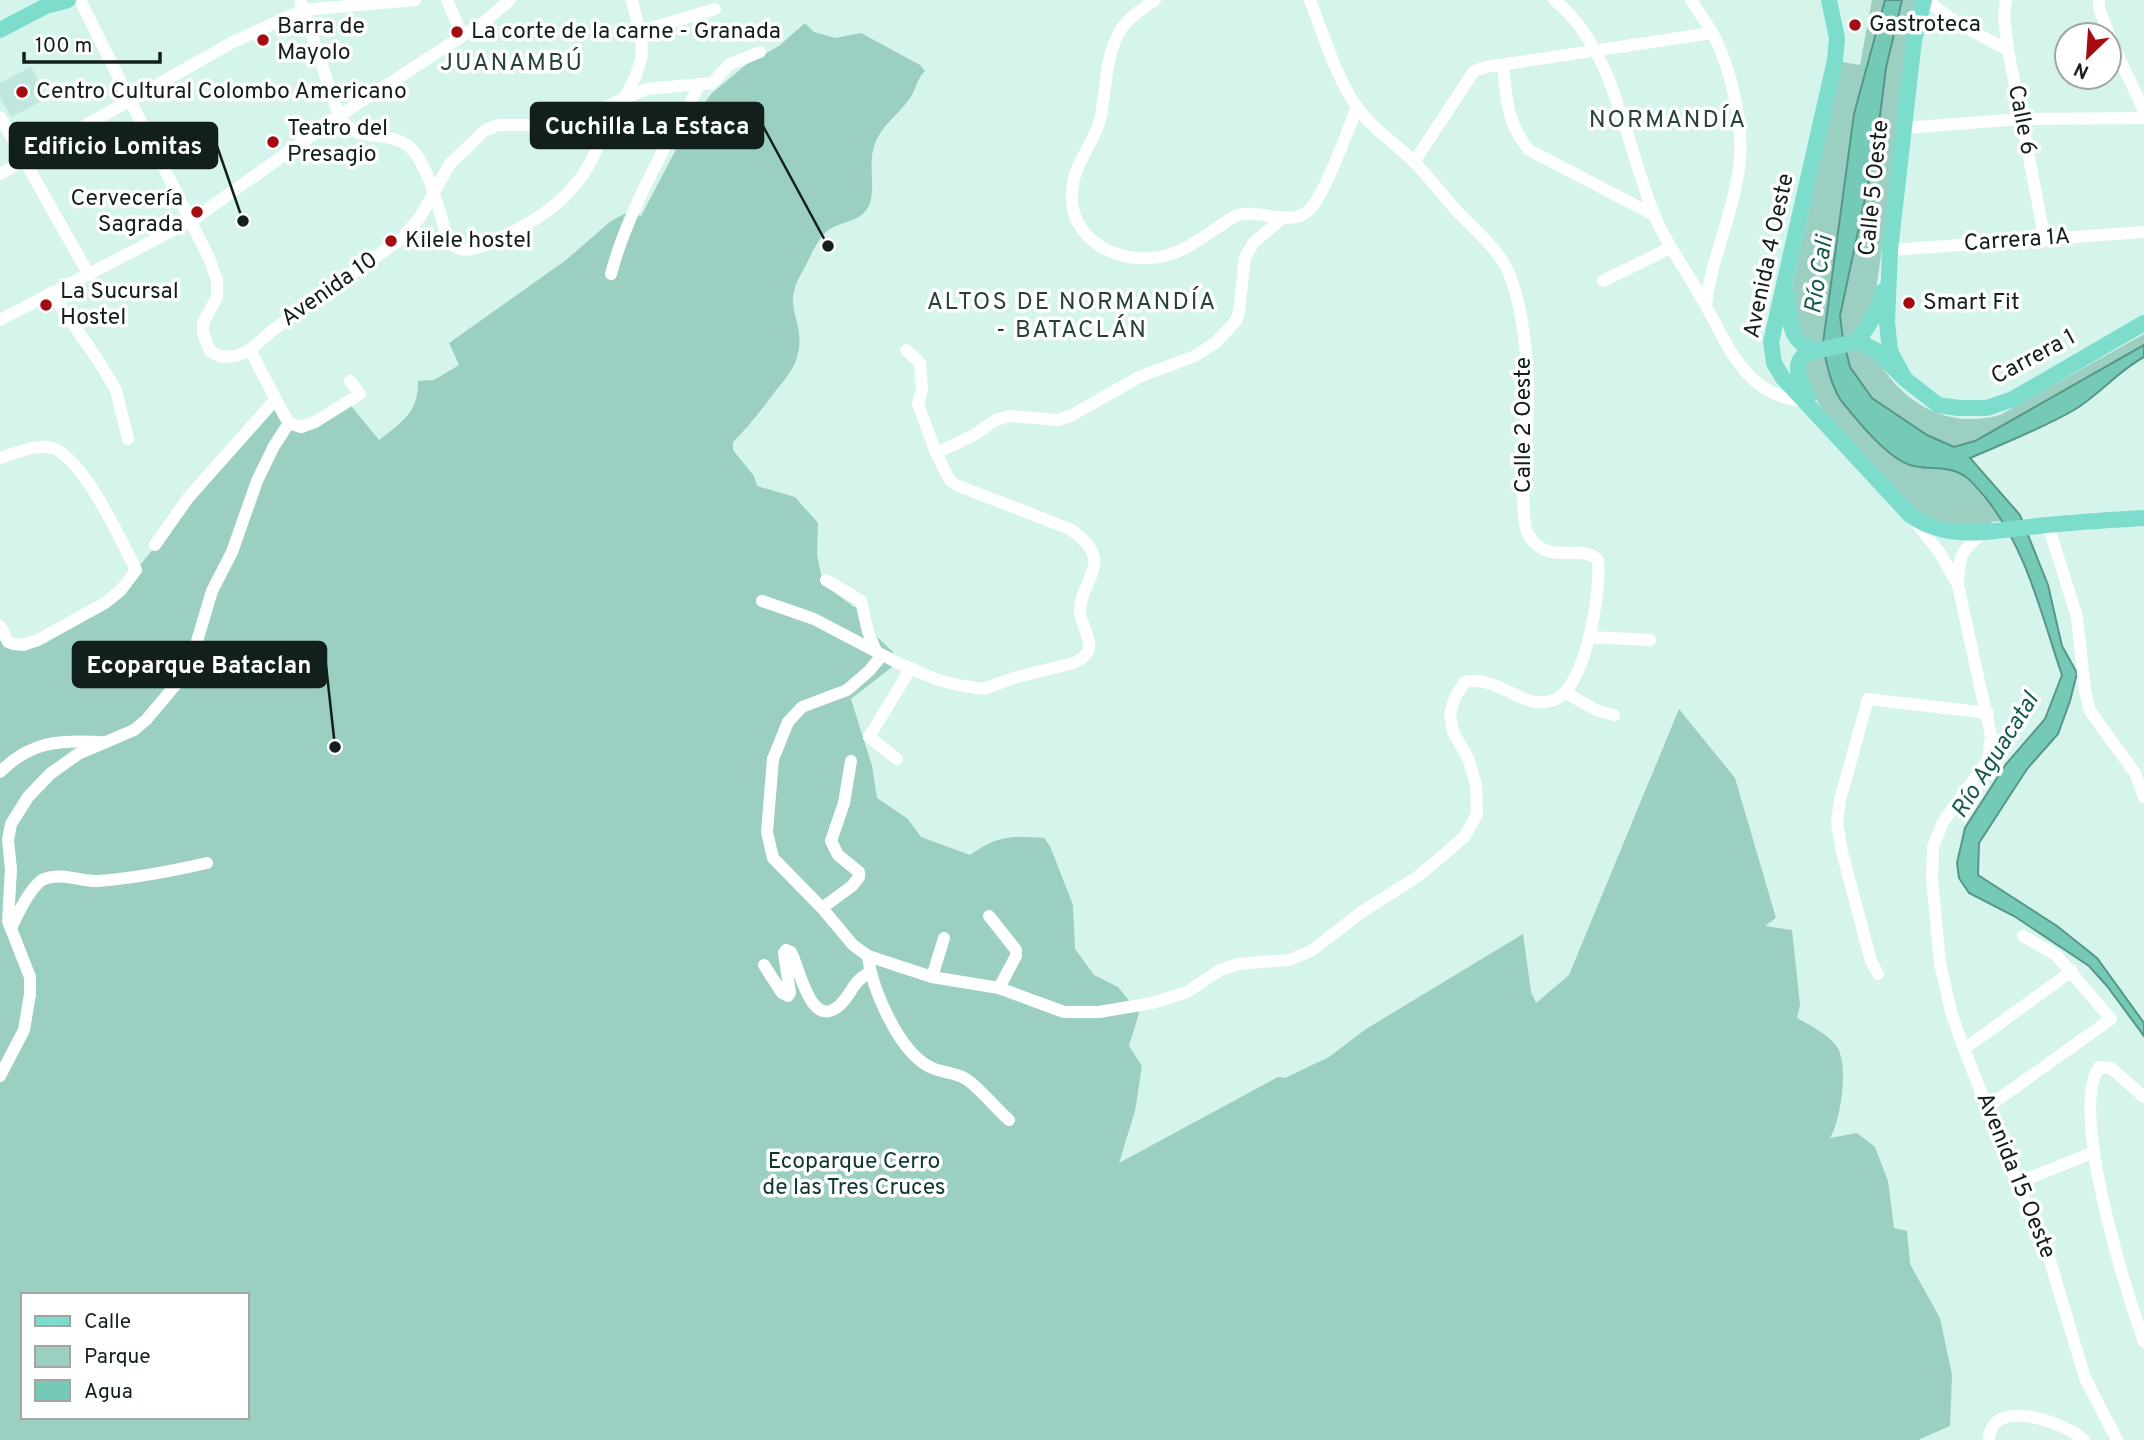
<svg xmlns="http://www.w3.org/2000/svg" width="2144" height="1440" viewBox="0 0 2144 1440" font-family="Overpass,sans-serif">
	<rect width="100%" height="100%" fill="#d5f4ec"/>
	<polygon fill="#c0e7dd" points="31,67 48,98 11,117 0,97 0,83"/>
	<g fill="#9bcfc2" fill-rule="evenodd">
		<polygon points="1872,0 1885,0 1854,114 1823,343 1817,345 1796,334 1792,286 1842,62 1860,65"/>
		<polygon points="1902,0 1918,0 1875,297 1856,337 1843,339 1840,316 1876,147 1886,68"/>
		<path d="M805,23L814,32L836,38L861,33L920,65L925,71C917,78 916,90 910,98C897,117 879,126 873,150C869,167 875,186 870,203C862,225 838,219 824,234C814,245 808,263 800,276C783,308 803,319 799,348C795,372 784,379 771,397C759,413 747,428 733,442V450L754,476L757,486L795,497L818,523L817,555L823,584L854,607H865L872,632L893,652L892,667L851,699L872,766L877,798L908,819L921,837L970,855C999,835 1009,836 1044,838L1050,846L1073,905L1075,949L1094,975L1118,987L1139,1013L1129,1046L1142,1066L1135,1111L1119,1163L1278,1077L1285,1078L1329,1057L1366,1029L1523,934L1531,992L1536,1003L1569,975L1679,709L1735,778L1776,918L1765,926L1792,930L1800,1005L1797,1018C1811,1026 1828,1034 1837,1047C1849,1065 1841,1120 1830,1138L1857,1133L1875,1147L1888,1181L1894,1228L1907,1231L1910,1264L1940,1318L1952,1375L1950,1426L1918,1440H0V626L14,644L90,611L136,570L275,400L301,427L348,402L379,440C401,423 419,412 418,381L434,380L459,365L449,343L566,260L611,221L628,212L641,216L692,119L712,93L747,64L779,46ZM23,1295H247V1417H23Z"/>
		<path d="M2144,334V345L1975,441L1954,447L1927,435L1899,418L1873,399L1850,367L1846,350L1860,348C1879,360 1877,362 1891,379C1918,412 1958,427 2000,415Z"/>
		<path d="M1824,355L1835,390L1861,425L1927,469H1952L1968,479L2003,521L1991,522V525C1964,525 1939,527 1916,511L1825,414L1806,382L1805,363Z"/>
	</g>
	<path fill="#74cab7" stroke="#579788" stroke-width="2" d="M1885,0H1902L1886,68L1876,147L1840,316L1843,339L1850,367L1872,398L1927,435L1954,447L1975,441L2144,345V357C2118,371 2100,394 2074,410C2041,429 2005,443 1970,458L2020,515L2048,585L2062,646L2077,673L2070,701L2058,734L2027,769L1979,843L1978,875L2057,926L2097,958L2144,1023V1036L2107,986L2089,966L2014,916L1969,893L1959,878L1957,863L1965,828L2006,764L2045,719L2062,675C2041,614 2026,546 1984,496C1978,490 1973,482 1966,477C1948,464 1930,471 1910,465C1886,457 1856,419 1840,399C1831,384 1825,361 1823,343L1854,114Z"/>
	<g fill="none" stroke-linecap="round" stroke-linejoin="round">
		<g stroke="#fff" stroke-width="12">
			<polyline points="80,0 209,258 217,280 217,297 203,323 203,333 210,351 221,357 236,356 250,350 274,329 401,239 420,217 450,164 484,131 498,125 545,125 582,117 646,89 712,83 730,64 760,52"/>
			<path d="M300,0L339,116C357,145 383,129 407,145C428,160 440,215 448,240C460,256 476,249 491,242C528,226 566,204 587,168C596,153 602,136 611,120C622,101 634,85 640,63C646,45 636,19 632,0"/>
			<polyline points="447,0 462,35"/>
			<path d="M1155,0C1144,8 1130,16 1122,28C1104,55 1107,90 1100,120C1094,142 1076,162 1073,184C1062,242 1127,271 1174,253C1191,247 1209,233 1224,223C1228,221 1233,216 1238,215C1260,208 1291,229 1310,209C1327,190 1346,133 1357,108"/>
			<path d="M1554,0C1614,46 1626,146 1654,214C1667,247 1690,275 1706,306C1730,350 1747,396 1804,401"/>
			<path d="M1691,0C1698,11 1705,21 1712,32C1731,67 1745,129 1739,169C1733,215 1711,258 1706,305"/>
			<polyline points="1926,0 1957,23 2008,50"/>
			<polyline points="2006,0 2004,16 2008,50 2045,240"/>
			<polyline points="2099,0 2099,8 2109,35"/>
			<polyline points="638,32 715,9"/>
			<polyline points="2109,36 2144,111"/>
			<path d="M1503,65C1507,99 1506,122 1529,150L1654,215"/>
			<polyline points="0,117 89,275"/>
			<polyline points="1904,128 2020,119 2144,118"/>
			<polyline points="1414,162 1474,71 1486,67 1712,33"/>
			<polyline points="0,174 231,43 303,10 415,0"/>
			<polyline points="1890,250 2144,232"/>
			<path d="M611,274C623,228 647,181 670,138C680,120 691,104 699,85"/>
			<polyline points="1603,281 1670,248"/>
			<polyline points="51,293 96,357 116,390 128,439"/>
			<polyline points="0,320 191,221 339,116 484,22 510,0"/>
			<polyline points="250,350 284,415 289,423 301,427 315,422 360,394 350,381"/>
			<polyline points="936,453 972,436 996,420 1009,416 1058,420 1072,415 1139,377 1195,356 1215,343 1236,321 1239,312 1245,257 1254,242 1284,217"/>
			<path d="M0,458C14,454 33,445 48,447C80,450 122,542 136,570L121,590L105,603L38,640L23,645L14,644L8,642L0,626"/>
			<polyline points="1913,519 1940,553 1958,585 1991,736 1988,760 1943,822 1933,847 1932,879 1940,963 1951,1012 1964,1049 2017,1183 2045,1244 2085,1378 2117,1440"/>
			<polyline points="2048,525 2077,617 2085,691 2090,711 2135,773 2144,797"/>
			<polyline points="155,545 188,498 275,400"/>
			<polyline points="826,580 861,601 868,632 876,651"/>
			<path d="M1958,584C1959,556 1960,551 1983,533"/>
			<path d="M762,601L814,619L898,663L938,680L958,685L983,689L1017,677L1074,663C1104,648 1081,632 1080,611C1079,593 1097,574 1094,558C1092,546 1080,536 1070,529L956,485L949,479L936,453L918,404L922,390L920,363L906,350"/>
			<polyline points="1589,637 1650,640"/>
			<path d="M882,655L869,671L847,690L802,707L788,722L773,759L767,832L773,858L822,908L853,945L868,956L932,977L999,988L1064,1012H1099L1152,1003L1187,992L1220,970L1238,964L1289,960L1311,951L1363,911L1417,877L1448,851L1465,836L1477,814L1476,784L1468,758L1453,732L1450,714L1455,697L1465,682C1500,675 1519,709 1551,701C1586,693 1601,591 1598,560C1581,542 1547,568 1528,534C1518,517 1527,426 1528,402C1529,366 1523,309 1510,276C1500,249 1475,231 1456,210C1442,194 1429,177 1414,162C1396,143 1372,129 1357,107C1336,78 1323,33 1310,0"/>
			<polyline points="1566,693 1598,711 1614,715"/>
			<polyline points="897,759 869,737 911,668"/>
			<path d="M0,772C31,741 59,740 101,742"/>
			<polyline points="822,908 852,886 859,877 859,872 838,855 831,841 844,803 851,761"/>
			<polyline points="989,916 1016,950 1016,956 999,988"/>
			<path d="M11,928C17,915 31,885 44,879C62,872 82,882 99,881C135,878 172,871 207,863"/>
			<path d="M868,956C872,989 899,1052 930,1067C941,1073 955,1072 966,1079C980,1088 995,1108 1009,1120"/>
			<path d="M764,965L782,993L788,996L790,993L784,953L786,950L791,952C800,969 811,1033 841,1004C854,991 850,984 870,972"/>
			<polyline points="1878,974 1871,961 1842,852 1837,823 1840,800 1868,699 1988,713"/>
			<polyline points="932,977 944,938"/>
			<polyline points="1964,1049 2072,971"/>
			<polyline points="0,1076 24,1030 30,994 30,977 8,921 11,869 8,840 11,824 28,797 50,774 78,754 134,730 146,720 178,682 192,658 212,591 232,552 257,481 274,446 289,423"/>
			<path d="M2144,1097L2111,1068L2099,1067C2069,1113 2126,1290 2144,1342"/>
			<polyline points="1986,1108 2111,1019 2056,955 2023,936"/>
			<polyline points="2017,1183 2092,1153"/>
			<path d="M1989,1440C1990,1395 2066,1423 2084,1440"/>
		</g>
		<g stroke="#7dddcd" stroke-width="16">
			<path d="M1829,0L1837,38L1835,60L1771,342L1774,363L1783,378L1910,515C1950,544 2001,529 2047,525C2079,522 2112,520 2144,518"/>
			<polyline points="0,30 46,6 68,0"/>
			<path d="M1787,295C1791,321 1787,339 1813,350"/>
			<polyline points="1857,341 1875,350 1905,379 1938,405 1959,408 1987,408 2013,399 2144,323"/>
			<polyline points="1905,379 1890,351 1887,322 1890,250 1914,40 1924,0"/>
			<path d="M1808,397C1777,342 1823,354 1857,341C1869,326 1879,310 1883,291"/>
		</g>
	</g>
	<g fill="#a40c12" stroke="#fff" stroke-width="2.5">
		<circle cx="1855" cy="25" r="7"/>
		<circle cx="457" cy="32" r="7"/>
		<circle cx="263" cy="40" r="7"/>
		<circle cx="22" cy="92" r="7"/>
		<circle cx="273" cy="142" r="7"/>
		<circle cx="197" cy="212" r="7"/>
		<circle cx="391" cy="241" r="7"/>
		<circle cx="1909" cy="303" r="7"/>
		<circle cx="46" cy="305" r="7"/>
	</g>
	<g text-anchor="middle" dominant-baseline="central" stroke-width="7" stroke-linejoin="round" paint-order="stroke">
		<g font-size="23" fill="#131f1c" stroke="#fff" text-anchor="start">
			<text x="1869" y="25">Gastroteca</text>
			<text x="277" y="27">Barra de<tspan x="277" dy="26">Mayolo</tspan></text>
			<text x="471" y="32">La corte de la carne - Granada</text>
			<text x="36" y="92">Centro Cultural Colombo Americano</text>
			<text x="287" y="129">Teatro del<tspan x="287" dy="26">Presagio</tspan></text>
			<text x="183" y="199" text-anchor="end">Cervecería<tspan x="183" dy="26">Sagrada</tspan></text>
			<text x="405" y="241">Kilele hostel</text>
			<text x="60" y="292">La Sucursal<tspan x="60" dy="26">Hostel</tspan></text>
			<text x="1923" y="303">Smart Fit</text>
		</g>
		<g font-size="23" fill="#131f1c" stroke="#fff">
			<text transform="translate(2021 120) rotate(79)">Calle 6</text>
			<text transform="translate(1875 188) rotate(-84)">Calle 5 Oeste</text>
			<text transform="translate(2017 241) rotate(-4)">Carrera 1A</text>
			<text transform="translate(1770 256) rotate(-78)">Avenida 4 Oeste</text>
			<text transform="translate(330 290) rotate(-35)">Avenida 10</text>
			<text transform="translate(2034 358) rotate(-28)">Carrera 1</text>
			<text transform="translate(1524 425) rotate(-90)">Calle 2 Oeste</text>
			<text transform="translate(2015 1176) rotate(68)">Avenida 15 Oeste</text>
		</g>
		<g font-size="23" fill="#103830" stroke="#fff">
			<text x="854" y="1162">Ecoparque Cerro<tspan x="854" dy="26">de las Tres Cruces</tspan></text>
		</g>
		<g font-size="24" letter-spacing="2" fill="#27413b" stroke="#fff">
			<text x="512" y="64">JUANAMBÚ</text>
			<text x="1668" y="121">NORMANDÍA</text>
			<text x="1072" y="303">ALTOS DE NORMANDÍA<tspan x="1072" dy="28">- BATACLÁN</tspan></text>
		</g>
		<g font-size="24" font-style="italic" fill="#145b4e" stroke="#fff">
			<text transform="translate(1820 275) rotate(-81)">Río Cali</text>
			<text transform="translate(1996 756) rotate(-58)">Río Aguacatal</text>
		</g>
	</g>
	<path fill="none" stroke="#131f1c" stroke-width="2.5" d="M828 246L763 126M243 221L217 146M335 747L326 665"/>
	<g fill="#131f1c" stroke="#fff" stroke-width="2.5">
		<circle cx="828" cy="246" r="7"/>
		<circle cx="243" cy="221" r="7"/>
		<circle cx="335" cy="747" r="7"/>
	</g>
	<g fill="#131f1c" stroke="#131f1c" stroke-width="2.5">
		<rect x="531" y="103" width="232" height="45" rx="7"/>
		<rect x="10" y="123" width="207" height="45" rx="7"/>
		<rect x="73" y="642" width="253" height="45" rx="7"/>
	</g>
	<g font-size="24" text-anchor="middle" font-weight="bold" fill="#fff">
		<text x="647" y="134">Cuchilla La Estaca</text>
		<text x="113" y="154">Edificio Lomitas</text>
		<text x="199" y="673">Ecoparque Bataclan</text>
	</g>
	<rect x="21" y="1293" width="228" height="126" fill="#ffffff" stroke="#a1a5a4" stroke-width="2"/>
	<rect x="35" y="1316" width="35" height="10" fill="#7dddcd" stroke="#a1a5a4" stroke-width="2"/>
	<text x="84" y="1328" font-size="21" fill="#131f1c">Calle</text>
	<rect x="35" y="1346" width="35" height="21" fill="#9bcfc2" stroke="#a1a5a4" stroke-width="2"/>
	<text x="84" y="1363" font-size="21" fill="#131f1c">Parque</text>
	<rect x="35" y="1380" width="35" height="21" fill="#74cab7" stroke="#a1a5a4" stroke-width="2"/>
	<text x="84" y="1398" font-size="21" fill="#131f1c">Agua</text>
	<g transform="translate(2088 56) rotate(205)"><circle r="33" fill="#ffffff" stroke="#a1a5a4" stroke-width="2"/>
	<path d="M0-5L12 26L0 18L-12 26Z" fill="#a40c12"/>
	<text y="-10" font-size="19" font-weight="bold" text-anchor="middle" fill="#131f1c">N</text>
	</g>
	<path d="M24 52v10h136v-10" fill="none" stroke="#131f1c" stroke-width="3.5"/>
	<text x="35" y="52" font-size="21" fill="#131f1c" stroke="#ffffff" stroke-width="5" paint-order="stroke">100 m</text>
</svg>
